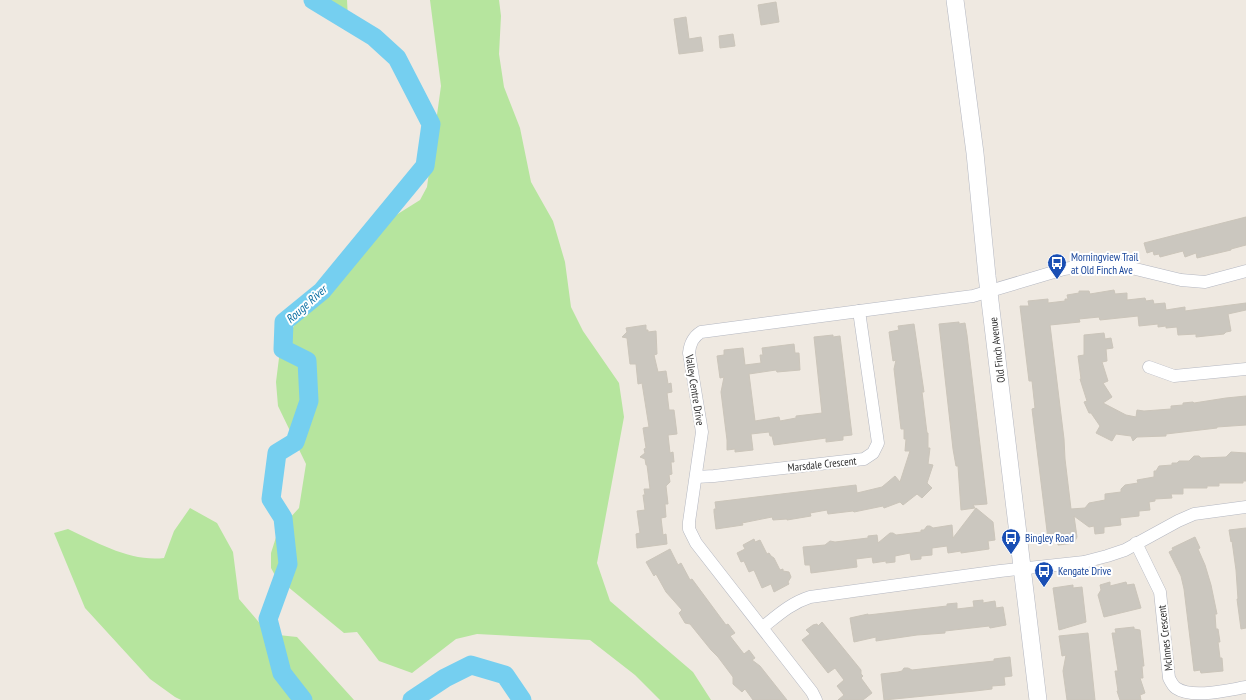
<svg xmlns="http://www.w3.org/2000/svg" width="1246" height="700" viewBox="0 0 1246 700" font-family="'PT Sans Narrow',sans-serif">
	<rect width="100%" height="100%" fill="#efe9e1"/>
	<g fill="#b6e59e">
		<polygon points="330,0 347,0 348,19 337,5"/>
		<polygon points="430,0 499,0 501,16 499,54 504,87 520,128 531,182 553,221 565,262 571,307 583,331 619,383 624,417 597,563 610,601 693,672 711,700 660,700 635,675 590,640 477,634 456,639 412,673 379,661 357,632 344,633 276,577 271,568 271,553 278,531 299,508 306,464 278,406 276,382 280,350 297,321 347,270 385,222 420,200 427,187 441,86"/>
		<path d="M190,508L217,523L233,552L239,599L269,634L297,637L354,700H181L175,697L150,679L85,608L54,533L68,529C98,543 131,562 164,558L174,531Z"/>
	</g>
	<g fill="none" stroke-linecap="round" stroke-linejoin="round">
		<g stroke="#75cff0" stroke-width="19">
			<polyline points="303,700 282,673 268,619 288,564 283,518 271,499 277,453 295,442 309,401 307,361 283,349 284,322 322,291 425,166 431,124 397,58 374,37 313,0"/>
			<polyline points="412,700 445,678 471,665 505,675 522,700"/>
		</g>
	</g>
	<g fill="#cbc7bf" stroke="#cbc5ba">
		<polygon points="776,2 779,22 761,25 758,5"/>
		<polygon points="686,17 689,39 701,37 703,51 679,54 674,19"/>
		<polygon points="733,34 735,46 720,48 719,36"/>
		<polygon points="1246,217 1246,245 1231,249 1231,250 1197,258 1196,253 1185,257 1183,251 1160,257 1159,254 1154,255 1153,251 1147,253 1144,243"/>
		<polygon points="1114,290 1115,294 1127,293 1127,300 1145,298 1146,301 1153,300 1154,304 1165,303 1166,310 1185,307 1185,311 1246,303 1246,310 1228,314 1231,331 1226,332 1224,334 1196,337 1196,334 1178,335 1177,327 1166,328 1166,326 1158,327 1158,324 1139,326 1138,316 1100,320 1099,317 1079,319 1080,322 1050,325 1064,439 1065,459 1071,509 1085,508 1089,503 1105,500 1105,494 1121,492 1121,489 1125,485 1138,483 1137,480 1154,477 1154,471 1156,471 1159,466 1172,465 1172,463 1177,463 1179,461 1189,461 1194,456 1199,456 1201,458 1226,457 1231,452 1246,453 1246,481 1243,481 1243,483 1219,483 1219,486 1207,486 1207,488 1183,488 1183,494 1171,494 1172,498 1155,499 1155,501 1149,502 1150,510 1139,511 1139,516 1120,518 1121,525 1104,527 1104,533 1095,534 1094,526 1089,527 1074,516 1077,537 1075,541 1075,543 1058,545 1057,537 1048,539 1032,409 1035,408 1032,381 1029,381 1020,306 1029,306 1028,301 1048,299 1048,303 1065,301 1065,299 1068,299 1067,295 1079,293 1079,291 1089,291 1090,294"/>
		<polygon points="959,322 959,324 965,323 967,335 987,504 973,505 975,508 961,510 958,466 956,466 953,449 939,324"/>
		<polygon points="914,324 924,392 922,392 927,433 928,433 928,448 930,448 928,464 933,465 927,483 932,488 922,498 917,494 903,505 900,502 884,508 883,506 854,512 853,511 828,514 827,510 810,513 811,516 787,520 787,519 773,520 772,517 742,523 743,525 716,529 714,512 714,509 716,509 715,502 856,485 857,493 882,487 895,476 900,482 910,451 905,451 906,439 904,439 904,429 901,429 894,369 896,360 893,361 889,332 899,330 898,326"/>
		<polygon points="646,325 646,330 648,330 648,332 656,331 657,354 654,355 658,372 666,371 668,384 671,383 672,392 667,393 669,410 674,410 677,434 668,435 670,453 673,452 674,462 671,462 672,474 669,475 670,482 666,486 668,504 665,504 666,517 661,518 663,535 666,534 667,544 637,548 636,534 640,533 637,511 645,510 643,495 645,495 644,489 650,489 647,465 646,465 645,459 640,457 645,453 644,449 646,448 643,428 649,427 642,383 638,384 636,364 630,364 627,338 622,337 627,332 626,328"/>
		<polygon points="1104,333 1105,339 1111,338 1113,348 1106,349 1107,361 1102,362 1108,381 1103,383 1112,397 1103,403 1126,415 1136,417 1137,410 1144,411 1171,409 1171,406 1183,405 1183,403 1193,402 1194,403 1226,398 1246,396 1246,425 1217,427 1217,428 1166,434 1166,436 1137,437 1133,441 1131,436 1116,434 1112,441 1096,433 1100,426 1091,413 1089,413 1084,402 1087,401 1080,379 1081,379 1078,356 1084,355 1084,335"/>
		<polygon points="833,335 833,337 840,336 852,435 843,436 843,440 826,442 826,438 774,445 772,436 770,436 769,432 751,434 753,450 735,452 735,449 727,450 727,440 721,392 724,377 720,378 717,356 724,355 724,350 743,348 745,365 761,363 760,355 763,355 762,348 794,344 795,353 799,353 800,370 777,372 776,370 749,374 755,421 779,417 780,421 796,418 796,416 822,413 814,337"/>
		<polygon points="976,508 993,522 995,540 988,541 989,549 961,553 961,551 948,553 947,546 932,548 932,555 921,556 921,559 911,560 910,553 895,556 895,562 886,563 886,561 873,563 872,557 856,559 857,567 811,573 810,565 805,565 803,547 825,545 830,541 835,542 868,538 868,536 877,535 878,543 890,533 893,533 896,535 921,532 921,530 924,530 927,526 930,526 933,528 952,525 953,538"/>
		<polygon points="1246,528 1246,628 1241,629 1237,599 1238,599 1236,570 1232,541 1231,542 1229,530"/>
		<polygon points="1195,537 1200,548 1198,549 1205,565 1211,585 1217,614 1215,614 1216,629 1218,629 1220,642 1218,642 1220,658 1222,658 1223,671 1201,673 1200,670 1194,671 1184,589 1181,576 1169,552 1173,550 1172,548"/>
		<polygon points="754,539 755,542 760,540 767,554 769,553 771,556 774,558 780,570 783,569 783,571 789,572 791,577 788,582 789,584 774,592 771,584 762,588 754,570 749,572 744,561 741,562 737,553 745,549 743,545"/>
		<polygon points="670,549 678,565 681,563 690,580 692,579 726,625 728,624 735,633 730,636 744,654 749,650 755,658 752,660 760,666 787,700 753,700 745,689 742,692 733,684 733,677 718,657 711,650 690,624 685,623 679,613 682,610 666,592 656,574 654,576 646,562"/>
		<polygon points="1110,582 1110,586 1126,582 1127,585 1134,584 1141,608 1104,617 1098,595 1101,590 1100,585"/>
		<polygon points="1073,585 1073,588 1082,587 1086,622 1059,630 1053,588"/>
		<polygon points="983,600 983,603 995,601 996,608 1003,607 1006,625 990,628 989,626 945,631 945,633 917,635 876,641 876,637 854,642 850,618 868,614 868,615 947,606 947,604 957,603 957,609 974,607 973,601"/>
		<polygon points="822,622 861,670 861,674 863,676 861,678 872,693 863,700 838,700 844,695 837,686 844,680 835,668 828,673 802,640 810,634 806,630 813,625 817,624 818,626"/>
		<polygon points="1134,627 1134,629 1140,630 1144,666 1142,666 1143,678 1140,678 1145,693 1140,695 1141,700 1120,700 1117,691 1118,691 1115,671 1118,671 1112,633 1116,633 1115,629"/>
		<polygon points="1088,633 1095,700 1067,700 1063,671 1066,655 1062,656 1059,636"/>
		<polygon points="1010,657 1012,676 1004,677 1005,685 992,686 992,689 975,691 884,700 881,674 898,672 902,671 904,668 908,668 912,670 930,668 994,661 994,659"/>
	</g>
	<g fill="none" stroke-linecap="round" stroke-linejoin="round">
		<g stroke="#b4b7c1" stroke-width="13">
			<g id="street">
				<polyline points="1149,367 1174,376 1246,369"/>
				<polyline points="696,477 714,476 864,459 873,453 878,443 859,311"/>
				<path d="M1136,543L1160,592L1169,678C1171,682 1173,686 1176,688C1192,699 1228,690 1246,687"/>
				<path d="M763,627C778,615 791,603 810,597L1000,571L1084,562L1107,556L1125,550L1178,521L1194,514L1246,507"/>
				<path d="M816,700L812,692L696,543L689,529V522L702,432L689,353C690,343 693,337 701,332L973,296L1064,269L1090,265H1119L1181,280L1205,282L1246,271"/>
			</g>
		</g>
		<g stroke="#b4b7c1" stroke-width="18">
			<polyline id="secondary" points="955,0 975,153 987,276 1038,700"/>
		</g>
		<use href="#street" stroke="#fff" stroke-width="12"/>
		<use href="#secondary" stroke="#fff" stroke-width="17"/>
	</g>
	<defs>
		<g id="bus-pin" transform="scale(1)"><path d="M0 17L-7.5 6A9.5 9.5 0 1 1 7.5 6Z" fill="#1a4fb4" stroke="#fff"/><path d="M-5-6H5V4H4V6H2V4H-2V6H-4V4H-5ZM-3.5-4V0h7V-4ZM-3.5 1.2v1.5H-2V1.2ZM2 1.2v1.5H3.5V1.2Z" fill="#fff"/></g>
	</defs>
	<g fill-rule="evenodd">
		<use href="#bus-pin" x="1057" y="263"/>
		<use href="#bus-pin" x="1011" y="538"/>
		<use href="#bus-pin" x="1044" y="571"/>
	</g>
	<g text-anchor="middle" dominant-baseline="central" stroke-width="4" stroke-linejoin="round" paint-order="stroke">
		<g font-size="11" fill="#164399" stroke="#fff" text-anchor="start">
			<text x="1071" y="257">Morningview Trail<tspan x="1071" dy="13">at Old Finch Ave</tspan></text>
			<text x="1025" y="538">Bingley Road</text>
			<text x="1058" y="571">Kengate Drive</text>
		</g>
		<g font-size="11" fill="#2e2e2e" stroke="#fff">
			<text transform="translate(997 350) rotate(-97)">Old Finch Avenue</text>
			<text transform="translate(695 390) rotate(81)">Valley Centre Drive</text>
			<text transform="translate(822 464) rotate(-6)">Marsdale Crescent</text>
			<text transform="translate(1165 638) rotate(-96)">McInnes Crescent</text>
		</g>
		<g font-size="12" font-style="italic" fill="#0d6fa3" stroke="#fff">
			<text transform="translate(306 304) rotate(-42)">Rouge River</text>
		</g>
	</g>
</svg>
